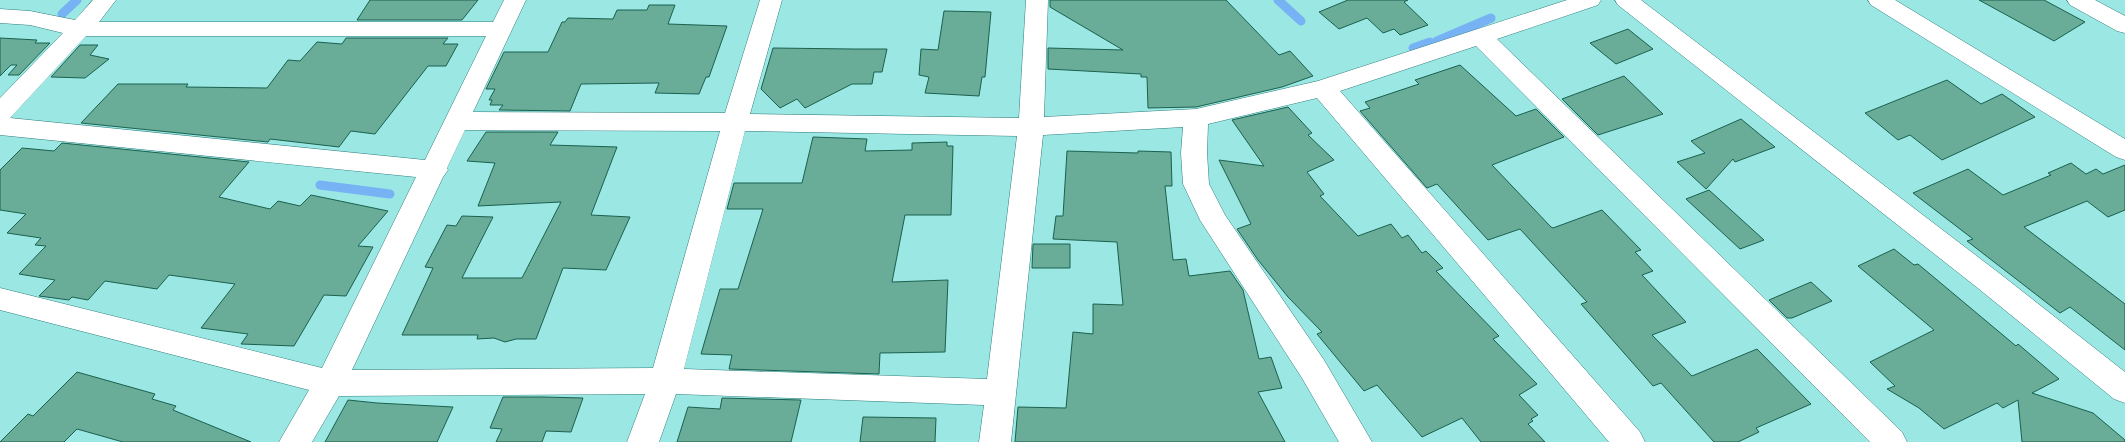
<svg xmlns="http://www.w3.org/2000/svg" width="2125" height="442" viewBox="0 0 2125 442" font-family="'Archivo Narrow',sans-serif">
	<rect width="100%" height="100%" fill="#9ae7e3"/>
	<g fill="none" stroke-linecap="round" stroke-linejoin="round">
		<g stroke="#77b2f4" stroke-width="9">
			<polyline points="1278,0 1301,21"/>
			<polyline points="62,14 77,0"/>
			<polyline points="1437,41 1491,18"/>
			<polyline points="1413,48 1430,42"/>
			<polyline points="320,185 390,194"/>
		</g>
	</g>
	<g fill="#69ac97" stroke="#1a614f">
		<polygon points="370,0 478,0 462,20 357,20"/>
		<polygon points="1050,0 1226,0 1279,55 1290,51 1313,76 1282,87 1196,107 1148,108 1147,77 1141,77 1141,74 1048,69 1048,48 1123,50 1050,7"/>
		<polygon points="1348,0 1408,0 1404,2 1428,25 1400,35 1394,29 1383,33 1367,18 1339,29 1319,12"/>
		<polygon points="1979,0 2044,0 2085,22 2054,41"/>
		<polygon points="649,5 675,5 668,24 727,26 709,77 706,77 699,94 655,93 659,83 581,84 570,111 499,110 503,105 490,105 492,100 489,100 495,89 486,89 504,52 548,52 562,22 565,22 568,18 613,19 617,10 647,10"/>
		<polygon points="944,11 991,12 985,77 982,77 979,96 925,93 929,77 919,75 921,49 938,50"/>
		<polygon points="1628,29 1653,49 1616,64 1590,43"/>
		<polygon points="0,38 37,40 35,43 50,43 19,75 8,75 17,65 11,65 0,76"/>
		<polygon points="346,38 448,38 443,44 458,44 446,66 428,66 375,134 351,131 339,147 270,139 268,142 81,123 118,84 188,84 186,87 267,88 288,60 300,61 317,42 342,44"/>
		<polygon points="80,45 98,45 90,55 109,59 85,78 51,77"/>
		<polygon points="773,48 854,49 887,49 882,72 874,72 872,84 852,84 805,108 797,99 780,108 761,89"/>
		<polygon points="1460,65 1516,116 1536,109 1564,137 1492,165 1551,227 1553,228 1602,210 1641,250 1635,252 1653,271 1642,275 1686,322 1652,335 1692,376 1757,349 1811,404 1756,428 1759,432 1738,442 1714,442 1661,383 1653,386 1581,304 1587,302 1520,229 1488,240 1437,184 1427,188 1360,111 1370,108 1365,102 1419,84 1415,80"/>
		<polygon points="1624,76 1663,114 1598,135 1562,99"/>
		<polygon points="1947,80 1981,104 2002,94 2035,117 1942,160 1910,135 1898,140 1865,113"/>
		<polygon points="1288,107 1312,133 1308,135 1334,160 1307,172 1324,194 1320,196 1358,236 1391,224 1402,238 1408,235 1422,253 1426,251 1443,268 1436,271 1499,336 1493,339 1537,384 1519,395 1538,415 1531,419 1533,421 1528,424 1545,442 1481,442 1462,418 1422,437 1377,385 1364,391 1317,334 1322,332 1288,297 1258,260 1237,229 1251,224 1219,160 1264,166 1232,120"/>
		<polygon points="1741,119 1775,147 1735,162 1733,159 1706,189 1677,162 1705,153 1691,141"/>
		<polygon points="486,132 558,132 550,145 617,147 591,215 630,217 606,270 563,268 536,339 516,339 505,342 494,338 477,339 478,335 402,335 433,268 425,267 447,225 456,226 462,216 493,217 462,278 522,278 561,202 478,206 495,163 467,161"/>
		<polygon points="813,137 867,139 865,151 912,150 912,143 947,142 947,146 953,146 951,215 905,215 892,282 948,280 945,352 880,353 879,374 729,369 732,355 701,354 720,289 738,289 763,209 727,209 734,183 802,183"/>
		<polygon points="62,143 249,162 219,197 270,209 278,201 300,206 311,195 388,211 358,246 373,247 346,296 324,295 294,346 241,344 248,334 201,328 235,284 169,275 157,289 105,281 88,300 72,297 69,300 39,296 55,280 19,274 46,246 35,245 41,238 7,233 26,214 0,210 0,170 22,148 54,151"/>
		<polygon points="1067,151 1138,153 1138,151 1171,152 1172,186 1165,186 1173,260 1186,259 1189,276 1230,271 1243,290 1259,359 1271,357 1282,388 1258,392 1285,442 1015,442 1018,407 1066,408 1073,332 1093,334 1093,304 1123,305 1117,242 1053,239 1056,216 1063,216"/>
		<polygon points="2071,163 2086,174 2096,169 2103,174 2125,165 2125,210 2108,217 2087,201 2024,227 2125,304 2125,350 2070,307 2060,313 1967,241 1973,239 1913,193 1968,169 2003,195 2051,175 2048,173"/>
		<polygon points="1709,190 1764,240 1740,249 1686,199"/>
		<polygon points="1033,244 1070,244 1070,268 1032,268"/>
		<polygon points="1894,249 1914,265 1918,264 2016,346 2018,344 2059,379 2032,393 2093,413 2125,440 2125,442 2022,442 2018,400 2003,408 1997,403 1944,429 1919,408 1887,389 1895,386 1870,362 1934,330 1858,266"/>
		<polygon points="1811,282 1832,301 1792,318 1787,318 1769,300"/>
		<polygon points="77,372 155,394 152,399 176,406 173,410 251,442 123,442 77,429 64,442 0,442 28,414 33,416"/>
		<polygon points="503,397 544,397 583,398 571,432 546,431 542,442 496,442 502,429 490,428"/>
		<polygon points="722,398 801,400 791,442 677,442 688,407 720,409"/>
		<polygon points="348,400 377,403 453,407 437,442 325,442"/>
		<polygon points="863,417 936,418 935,442 860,442"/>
	</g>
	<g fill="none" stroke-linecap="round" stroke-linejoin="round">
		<g stroke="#317f7d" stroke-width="1">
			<g id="street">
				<path d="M93,0H116L99,22H493L504,0H526L473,112L725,113L760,0H782L750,114L1019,118L1026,0H1048L1044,117L1196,109L1318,81L1567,0H1601L1598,5L1497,39L1902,432L1907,442H1870L1476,46L1340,91L1640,432L1645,442H1609L1317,98L1208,124L1207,153L1209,184L1225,215L1324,360L1372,442H1339L1302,378L1200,220L1183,184L1181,153L1183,127L1043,135L1011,442H979L984,405L676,394L659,442H627L645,394L339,396L312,442H279L309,390L0,310V288L322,368L416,177L0,135V98L63,33L30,25L0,23V9L30,11L75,20ZM86,36H486L425,160L10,118ZM465,130L720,131L653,368L352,370L443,177L448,170L447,168ZM745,131L1017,136L987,379L684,369Z"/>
				<polygon points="1615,0 1641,0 1999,273 2125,372 2125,403 2114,399 1979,289 1618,5"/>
				<polygon points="1868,0 1895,0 2125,139 2125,160 2116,157 1871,5"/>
				<polygon points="2067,0 2095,0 2125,16 2125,33 2117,31 2070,5"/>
			</g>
		</g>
		<use href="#street" fill="#fff" fill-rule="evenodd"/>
	</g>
</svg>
